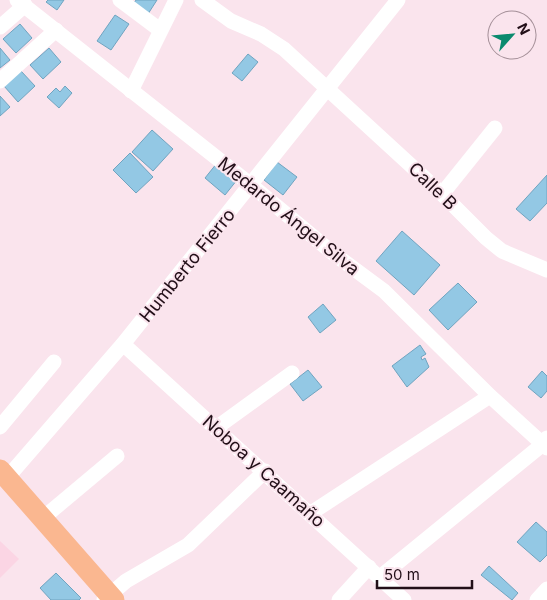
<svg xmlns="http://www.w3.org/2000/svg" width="547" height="600" viewBox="0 0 547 600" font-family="Inter,sans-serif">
	<rect width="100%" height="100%" fill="#fae4ed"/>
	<polygon fill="#fbd5e4" points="0,541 19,559 0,578"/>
	<g fill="#93c8e4" stroke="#70a4c0">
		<polygon points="48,0 64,0 57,10 46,2"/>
		<polygon points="136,0 157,0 148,14 133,4"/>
		<polygon points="115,15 129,24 111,50 97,41"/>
		<polygon points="20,24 32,38 16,53 3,39"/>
		<polygon points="0,48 10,60 0,68"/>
		<polygon points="49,48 61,62 43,79 30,65"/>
		<polygon points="248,54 258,62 242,81 232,73"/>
		<polygon points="21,71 35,86 18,102 4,86"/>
		<polygon points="65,86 72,93 59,108 47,97 56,88 60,92"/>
		<polygon points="0,96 10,107 0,116"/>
		<polygon points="152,130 173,149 153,171 132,152"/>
		<polygon points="130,153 153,177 136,193 113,170"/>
		<polygon points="277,162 297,177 283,195 264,180"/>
		<polygon points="217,163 237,180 225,195 205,178"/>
		<polygon points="547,175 547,203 530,221 516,209"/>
		<polygon points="402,231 440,265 414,295 376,261"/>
		<polygon points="458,283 477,302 448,330 429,310"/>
		<polygon points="323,304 336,320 320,333 308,317"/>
		<polygon points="420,345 426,354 421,357 422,360 425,358 429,367 407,387 392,366"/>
		<polygon points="308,370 322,387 303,401 290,384"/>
		<polygon points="542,371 547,376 547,391 541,398 528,387"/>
		<polygon points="536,522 547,532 547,555 540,562 517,542"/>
		<polygon points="489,566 518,593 512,600 481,575"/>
		<polygon points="56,573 81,598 79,600 51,600 40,588"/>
	</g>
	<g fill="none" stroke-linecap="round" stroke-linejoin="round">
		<g stroke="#fff" stroke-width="15">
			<polyline points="17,0 251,185 334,254 384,291 490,396 547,448"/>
			<polyline points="120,0 160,30"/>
			<polyline points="202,0 231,21 261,34 284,49 442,194 486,238 502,251 547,270"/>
			<polyline points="0,27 25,5"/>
			<polyline points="0,81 56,30"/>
			<polyline points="131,91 176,0"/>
			<polyline points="442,194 495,128"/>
			<polyline points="123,344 404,600"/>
			<polyline points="0,427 54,362"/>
			<polyline points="216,428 292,373"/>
			<polyline points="7,478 123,344 398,0"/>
			<polyline points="311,513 490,396"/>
			<polyline points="43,518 117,456"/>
			<polyline points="380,577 543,444 547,438"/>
			<polyline points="104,600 126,581 188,545 265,471"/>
			<polyline points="339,600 369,567"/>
			<polyline points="537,600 547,589"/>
		</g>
		<polyline stroke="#fab790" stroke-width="21" points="0,470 114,600"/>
	</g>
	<g text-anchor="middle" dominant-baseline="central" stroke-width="4" stroke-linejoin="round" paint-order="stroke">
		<g font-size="18" fill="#220f18" stroke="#fae4ed">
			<text transform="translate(433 186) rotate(44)">Calle B</text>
			<text transform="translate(289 216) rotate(39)">Medardo Ángel Silva</text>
			<text transform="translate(187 265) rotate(-51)">Humberto Fierro</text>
			<text transform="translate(264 471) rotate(42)">Noboa y Caamaño</text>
		</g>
	</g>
	<g transform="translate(512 35) rotate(63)"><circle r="24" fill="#fae4ed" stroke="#a48f98"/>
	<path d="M0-4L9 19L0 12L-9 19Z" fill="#0a8a6e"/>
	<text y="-8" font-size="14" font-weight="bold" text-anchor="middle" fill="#220f18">N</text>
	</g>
	<path d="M377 580v8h95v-8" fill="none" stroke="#220f18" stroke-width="2.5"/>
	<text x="384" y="580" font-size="15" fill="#220f18" stroke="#fae4ed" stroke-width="4" paint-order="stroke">50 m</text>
</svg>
